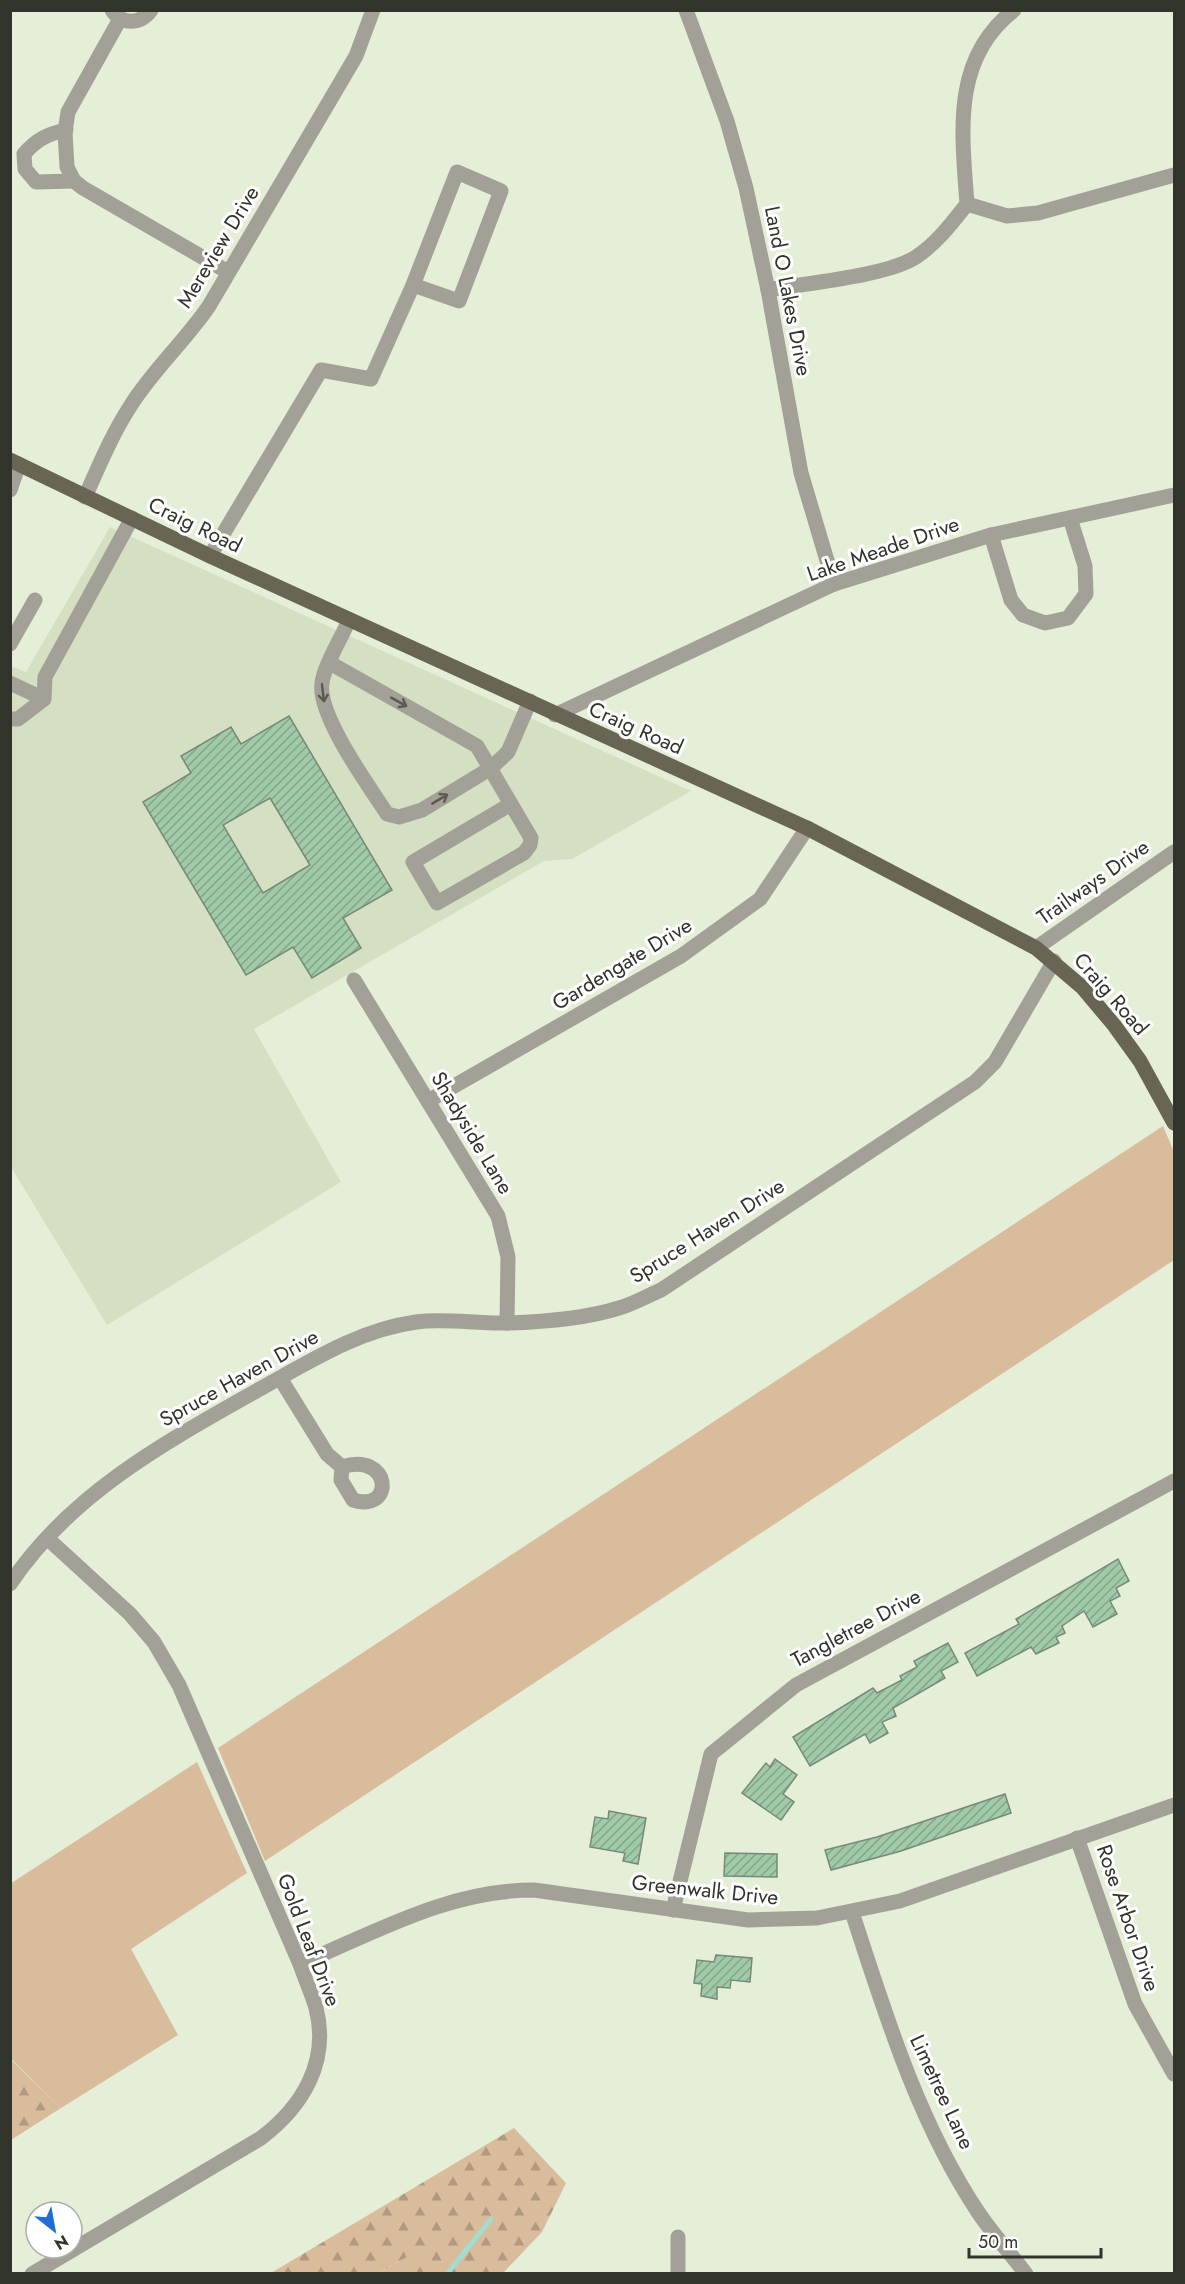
<svg xmlns="http://www.w3.org/2000/svg" width="1185" height="2284" viewBox="0 0 1185 2284" font-family="Jost,sans-serif">
	<defs>
		<pattern id="forest-firs" width="22" height="20" patternUnits="userSpaceOnUse" patternTransform="scale(1.5)"><rect width="22" height="20" fill="#d9bc9c"/><path d="M5 1l3.5 6h-7zM16 11l3.5 6h-7z" fill="#b19a7f"/></pattern>
		<pattern id="building-hatch" width="6" height="6" patternUnits="userSpaceOnUse" patternTransform="scale(1.5)"><rect width="6" height="6" fill="#a0caa8"/><path d="M-1 1l2-2M0 6l6-6M5 7l2-2" fill="none" stroke="#83a589"/></pattern>
	</defs>
	<rect width="100%" height="100%" fill="#e5eed6"/>
	<polygon fill="#d5e0c3" points="110,527 691,791 572,859 544,861 254,1029 341,1182 107,1325 11,1167 11,666 26,672"/>
	<g fill="#d9bc9c">
		<polygon points="1163,1126 1174,1152 1174,1260 265,1861 218,1748"/>
		<polygon points="197,1762 247,1873 131,1949 178,2035 61,2108 11,2059 10,1884"/>
		<polygon points="409,2256 409,2273 378,2273"/>
	</g>
	<g fill="url(#forest-firs)">
		<polygon points="10,2059 61,2108 11,2140 10,2140"/>
		<polygon points="514,2128 566,2183 542,2232 503,2273 409,2273 409,2256 378,2273 271,2273"/>
	</g>
	<g fill="none" stroke-linecap="round" stroke-linejoin="round">
		<polyline stroke="#a2decf" stroke-width="5" points="447,2274 491,2219"/>
	</g>
	<g fill="url(#building-hatch)" stroke="#76897a" stroke-width="1.5" fill-rule="evenodd">
		<path d="M289,716L392,890L343,918L361,948L312,978L293,947L246,975L143,802L191,773L181,756L231,727L241,744ZM270,798L310,865L263,893L223,825Z"/>
		<polygon points="1118,1559 1129,1581 1116,1588 1120,1596 1110,1601 1117,1614 1093,1627 1084,1611 1062,1626 1065,1633 1056,1637 1059,1643 1036,1654 1031,1647 977,1676 965,1653 1019,1624 1016,1619"/>
		<polygon points="948,1643 958,1662 941,1671 945,1678 893,1708 896,1716 882,1722 888,1733 870,1743 865,1734 810,1766 793,1737 873,1688 877,1693 902,1680 900,1676 917,1667 914,1661"/>
		<polygon points="775,1759 797,1775 783,1794 794,1802 781,1820 742,1793 766,1763 770,1767"/>
		<polygon points="1005,1794 1011,1813 901,1851 831,1870 825,1850 877,1837"/>
		<polygon points="609,1811 646,1818 638,1864 623,1861 625,1853 590,1847 595,1817 608,1819"/>
		<polygon points="725,1853 777,1854 777,1877 724,1876"/>
		<polygon points="716,1955 752,1958 750,1982 731,1980 730,1988 717,1987 717,1999 701,1996 702,1984 694,1983 697,1960 714,1962"/>
	</g>
	<g fill="none" stroke-linecap="round" stroke-linejoin="round">
		<g stroke="#a3a197" stroke-width="15">
			<path d="M112,10C122,25 140,25 151,10"/>
			<polyline points="686,10 727,121 746,188 768,290 801,473 834,584"/>
			<polyline points="120,19 68,112 65,132 67,167 74,181 83,188 228,272"/>
			<path d="M66,130C47,134 36,140 24,154L25,169L36,182L74,181"/>
			<polyline points="967,204 1007,216 1038,213 1174,175"/>
			<path d="M768,290C806,283 887,276 916,257C937,243 952,223 967,204C962,133 951,59 1014,10"/>
			<polyline points="10,490 19,464"/>
			<path d="M85,497C99,466 112,434 131,405C153,370 185,341 209,306L356,56L373,10"/>
			<polyline points="991,535 1011,600 1023,615 1045,623 1068,618 1086,594 1085,566 1070,518"/>
			<polyline points="210,556 321,370 371,379 413,285 459,301 501,191 457,172 413,285"/>
			<path d="M349,620C342,637 324,666 322,683C317,715 369,786 387,814L399,817L422,810L491,768L508,752L530,701"/>
			<polyline points="10,644 35,600"/>
			<polyline points="330,663 477,746 511,804 413,862 437,903 524,853 530,845 531,838 511,804"/>
			<polyline points="10,683 44,699"/>
			<polyline points="555,715 834,584 991,535 1174,495"/>
			<polyline points="10,719 18,719 44,699 45,677 132,518"/>
			<polyline points="1036,948 1174,852"/>
			<polyline points="354,980 498,1216 508,1257 507,1323"/>
			<polyline points="428,1101 681,956 760,899 807,828"/>
			<path d="M280,1378L327,1454L342,1467C391,1451 396,1513 353,1500L341,1480L342,1467"/>
			<path d="M10,1584C71,1493 166,1442 258,1390C309,1362 358,1330 416,1322C445,1318 477,1324 507,1323C543,1322 584,1319 619,1308C633,1304 647,1296 661,1290L975,1082L995,1062L1054,961"/>
			<polyline points="1077,1838 1135,2004 1174,2074"/>
			<polyline points="673,1910 711,1754 796,1685 1174,1481"/>
			<path d="M852,1912C885,2013 918,2122 978,2212C992,2233 1010,2253 1026,2274"/>
			<path d="M300,1964C376,1932 449,1890 534,1890L748,1920L817,1918L900,1901L1174,1805"/>
			<polyline points="678,2237 678,2274"/>
			<path d="M32,2274L261,2138C302,2107 330,2062 316,2008C312,1994 305,1979 300,1964L179,1685L154,1642L130,1614L47,1538"/>
		</g>
		<polyline stroke="#696554" stroke-width="15" points="10,460 210,556 807,828 1036,948 1082,987 1114,1025 1140,1061 1174,1123"/>
	</g>
	<defs><path id="oneway-shaft" d="M-6 0H5M1.5-3L5.5 0L1.5 3" fill="none" stroke-width="1.6" stroke-linecap="round" stroke-linejoin="round" transform="scale(1.5)"/></defs>
	<g stroke="#595a51">
		<use href="#oneway-shaft" transform="translate(323 693) rotate(83)"/>
		<use href="#oneway-shaft" transform="translate(399 702) rotate(29)"/>
		<use href="#oneway-shaft" transform="translate(440 799) rotate(-31)"/>
	</g>
	<g text-anchor="middle" dominant-baseline="central" stroke-width="6" stroke-linejoin="round" paint-order="stroke">
		<g font-size="21" fill="#31342b" stroke="#fff">
			<text transform="translate(218 247) rotate(-59)">Mereview Drive</text>
			<text transform="translate(788 291) rotate(79)">Land O Lakes Drive</text>
			<text transform="translate(195 525) rotate(26)">Craig Road</text>
			<text transform="translate(883 549) rotate(-19)">Lake Meade Drive</text>
			<text transform="translate(636 728) rotate(24)">Craig Road</text>
			<text transform="translate(1093 882) rotate(-35)">Trailways Drive</text>
			<text transform="translate(622 964) rotate(-31)">Gardengate Drive</text>
			<text transform="translate(1111 994) rotate(49)">Craig Road</text>
			<text transform="translate(472 1133) rotate(59)">Shadyside Lane</text>
			<text transform="translate(707 1231) rotate(-32)">Spruce Haven Drive</text>
			<text transform="translate(239 1378) rotate(-29)">Spruce Haven Drive</text>
			<text transform="translate(856 1628) rotate(-28)">Tangletree Drive</text>
			<text transform="translate(705 1890) rotate(6)">Greenwalk Drive</text>
			<text transform="translate(1128 1918) rotate(71)">Rose Arbor Drive</text>
			<text transform="translate(309 1940) rotate(69)">Gold Leaf Drive</text>
			<text transform="translate(942 2092) rotate(65)">Limetree Lane</text>
		</g>
	</g>
	<rect width="1185" height="2284" fill="none" stroke="#31342b" stroke-width="24"/>
	<g transform="translate(54 2230) rotate(149)"><circle r="28" fill="#ffffff" stroke="#adaeaa" stroke-width="1.5"/>
	<path d="M0-4.5L10 22L0 15L-10 22Z" fill="#226cd7"/>
	<text y="-9" font-size="16" font-weight="bold" text-anchor="middle" fill="#31342b">N</text>
	</g>
	<path d="M969 2248v9h132v-9" fill="none" stroke="#31342b" stroke-width="3"/>
	<text x="978" y="2248" font-size="18" fill="#31342b" stroke="#ffffff" stroke-width="4.5" paint-order="stroke">50 m</text>
</svg>
